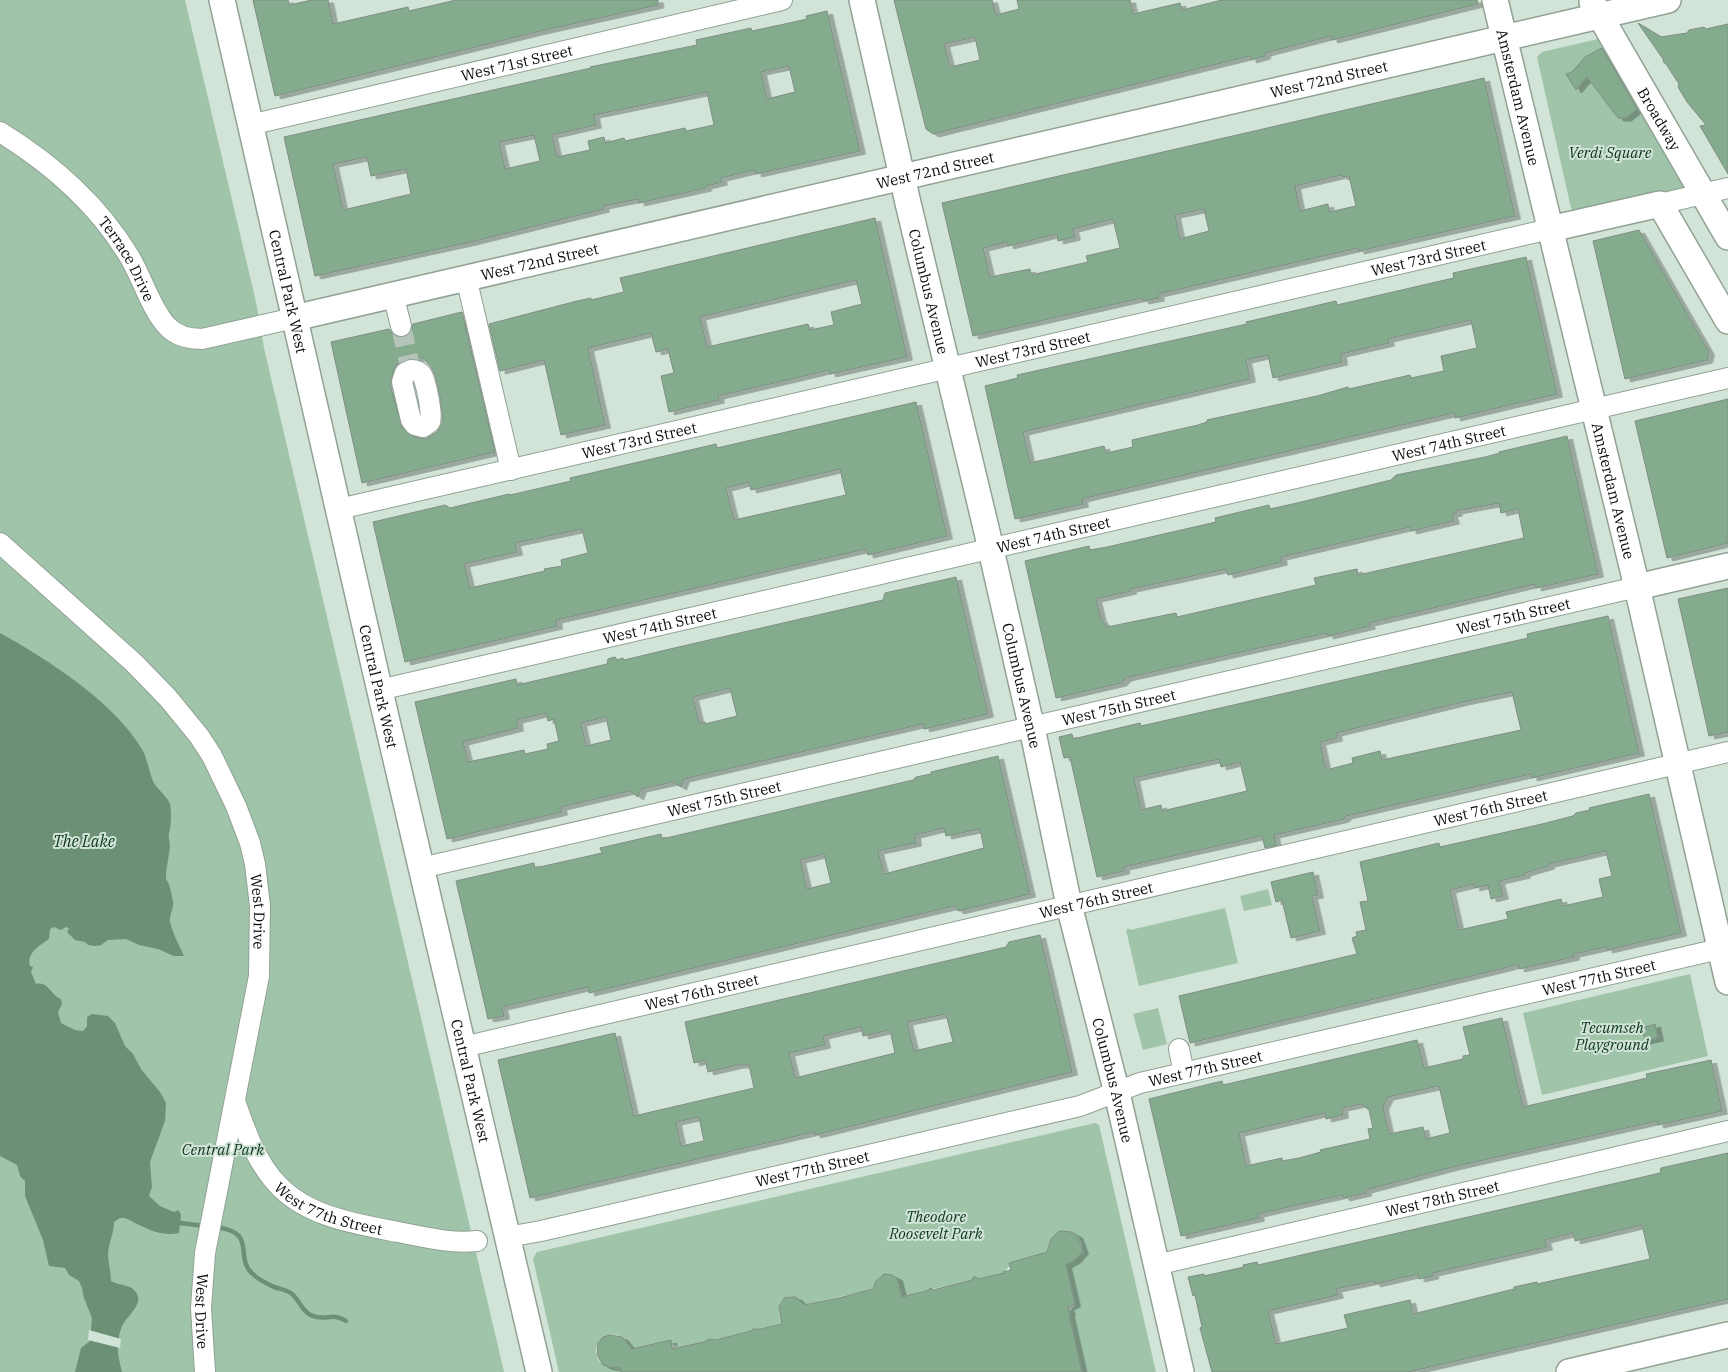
<svg xmlns="http://www.w3.org/2000/svg" width="1728" height="1372" viewBox="0 0 1728 1372" font-family="'IBM Plex Serif',serif">
	<defs>
		<filter id="shadow"><feDropShadow dx="5.5" dy="3" stdDeviation="0" flood-color="#0004"/></filter>
	</defs>
	<rect width="100%" height="100%" fill="#d2e4d7"/>
	<g fill="#9fc4a9">
		<polygon points="0,0 185,0 256,302 264,348 504,1372 0,1372"/>
		<polygon points="1598,39 1602,40 1686,189 1574,211 1571,208 1537,57 1542,52"/>
		<polygon points="1268,889 1272,905 1244,911 1240,896"/>
		<polygon points="1225,908 1238,963 1139,986 1127,934 1126,932 1128,928 1130,930"/>
		<polygon points="1690,974 1708,1056 1542,1095 1523,1013"/>
		<polygon points="1158,1008 1167,1044 1143,1050 1133,1014"/>
		<path d="M1095,1123L1099,1125L1156,1372H1082L1069,1314L1075,1304L1065,1264C1072,1262 1078,1259 1081,1252C1088,1228 1047,1221 1049,1252L1009,1263L1010,1265L1004,1273L932,1289L902,1297L897,1278C886,1271 875,1276 875,1289L803,1305C799,1296 785,1292 780,1303C777,1310 781,1317 782,1324L757,1330L754,1329L751,1331L712,1340L709,1339L707,1342L680,1348L671,1343L630,1350C620,1317 582,1344 601,1363C607,1368 613,1368 620,1366L621,1372H559L533,1259L537,1252Z"/>
	</g>
	<path fill="#6b9075" d="M0,633C46,658 117,704 143,751C148,761 149,773 154,783C158,790 168,797 170,804C172,815 171,824 169,834C168,838 170,842 170,846C169,857 166,867 166,879C170,884 172,896 173,902C174,908 169,915 170,922C173,934 179,945 184,956H174L158,949L139,945L126,939L108,940L101,945L95,946L88,945L85,942L75,940L67,932L69,928L66,927L61,930L54,927L50,929L49,939C39,946 26,953 30,966L33,967L31,972L36,984C49,981 51,996 61,999L62,1004L58,1012L61,1023L75,1030L83,1031L87,1026V1017L92,1014L108,1016L115,1023L125,1046L133,1054L141,1069L160,1092L166,1103L165,1121L150,1162L152,1187L149,1196L160,1206L174,1212L178,1210L181,1214L179,1233C158,1237 144,1227 125,1218H120L114,1222C114,1233 109,1242 108,1253C108,1262 111,1272 111,1281C118,1285 129,1285 133,1289C148,1302 127,1315 122,1326C120,1331 118,1339 118,1345C117,1353 120,1364 122,1372H75L81,1348L90,1341L92,1318L84,1298L82,1288L79,1281L69,1275L65,1268L49,1266L43,1240L25,1196V1181L20,1176L17,1165L0,1156Z"/>
	<polygon fill="#d2e4d7" points="89,1330 121,1339 120,1348 88,1340"/>
	<g fill="none" stroke-linecap="round" stroke-linejoin="round">
		<g stroke="#6b9075" stroke-width="4.5">
			<polyline points="180,1223 205,1226"/>
			<path d="M215,1227C260,1232 232,1258 254,1275C259,1280 268,1284 274,1287C280,1289 287,1290 292,1294C300,1301 303,1313 313,1316C326,1321 333,1312 346,1321"/>
		</g>
	</g>
	<g fill="#85ab8f" stroke="#7e8e82" fill-rule="evenodd" filter="url(#shadow)">
		<polygon points="253,0 288,0 289,5 312,0 328,0 333,24 408,7 409,11 456,0 658,0 658,5 541,31 275,96"/>
		<path d="M894,0H992L996,15L1019,9L1017,0H1130L1133,14L1180,3L1182,10L1222,0H1477L1478,4L1332,40L1331,36L1265,53V56L1251,60L1250,56L933,134L926,129ZM975,37L980,60L950,67L944,44Z"/>
		<path d="M827,11L860,151L756,174L755,170L721,178L722,182L706,186V188L639,203L638,199L603,206L604,209L471,242L315,276L284,137L591,68L590,67L697,45L696,40L751,28L752,31L780,25L807,19L806,16ZM789,66L795,92L767,99L761,72ZM707,92L714,125L686,131L685,128L625,141L624,138L605,143L604,137L588,141L590,150L557,157L552,135L596,125L594,115ZM534,135L540,161L505,169L499,142ZM367,157L371,176L406,169L411,194L343,210L333,164Z"/>
		<polygon points="1638,23 1661,37 1687,33 1689,30 1704,27 1706,29 1728,24 1728,174 1700,126 1706,125 1687,102 1678,87 1679,84 1666,64 1664,63 1663,59"/>
		<polygon points="1602,48 1637,109 1626,118 1618,118 1587,77 1576,90 1566,74 1572,72 1585,57"/>
		<path d="M1484,78L1515,216L1359,251L1358,248L1158,294L1159,298L1143,301L1142,298L973,336L942,203ZM1342,175V177L1349,176L1356,206L1329,212L1328,204L1300,211L1295,186ZM1204,209L1209,231L1180,239L1175,215ZM1113,219L1120,248L1086,256L1088,262L1031,275L1030,269L990,277L983,248L1007,242L1008,246L1057,234L1058,241L1075,237L1073,229Z"/>
		<path d="M875,218L907,357L830,374L829,370L800,377L718,396L719,400L669,412L661,376L674,373L668,349L656,352L651,333L588,348L605,425L561,435L544,360L500,371L489,324L577,301L591,298V300L624,292L620,278ZM856,280L862,304L831,312L834,325L810,330L808,324L707,347L700,317Z"/>
		<polygon points="1639,230 1709,352 1707,360 1625,379 1593,241"/>
		<path d="M1526,257L1557,394L1455,418L1454,413L1094,496L1082,499L1083,504L1015,519L985,386L1018,378L1017,375L1247,324L1246,322L1336,301L1337,305L1436,282L1454,278L1453,273ZM1471,320L1477,348L1441,356L1444,371L1411,378L1410,375L1349,389L1348,387L1317,396L1207,420V422L1198,425L1132,440L1133,447L1106,453L1104,446L1030,463L1023,432L1250,379L1246,360L1268,355L1273,378L1342,362L1341,354L1389,343L1388,339Z"/>
		<path d="M462,312L495,452L362,483L331,342L389,329L393,335L397,337L403,338L410,334L412,329L413,324ZM411,358H423L431,367L435,375L440,397L442,412V424L437,432L425,439L412,436L402,427L390,385L395,365Z"/>
		<polygon points="1728,399 1728,543 1667,558 1635,421"/>
		<path d="M916,402L947,536L868,555L866,549L574,616L556,620L557,626L405,662L373,522L445,505L450,508L509,494L510,495L571,481L570,478L716,444L717,448ZM840,469L846,495L734,520L726,488L749,482L751,490ZM582,529L588,553L561,560L562,566L544,569L545,571L470,588L464,564L517,552L515,543Z"/>
		<path d="M1567,436L1598,574L1536,588L1535,584L1425,610L1369,623L1370,626L1328,636L1327,633L1259,648L1126,678L1121,683L1056,698L1025,561L1089,546L1090,550L1107,547L1216,522L1215,518L1269,505L1270,509L1297,503L1391,480L1396,475L1485,457L1500,453L1499,452ZM1499,503L1501,513L1518,509L1524,538L1358,575L1357,569L1314,578L1316,585L1177,617L1176,613L1107,627L1101,619L1096,599L1131,591V589L1226,569L1228,575L1282,562L1281,557L1410,527L1411,531L1454,521L1452,514L1457,513L1456,511Z"/>
		<path d="M956,577L988,714L924,729L923,724L684,779L681,787L673,782L641,789L638,797L630,791L561,807L562,812L447,839L415,702L516,679L517,685L607,664L608,659L615,657L617,660L623,658L624,660L670,649L883,600L885,593ZM730,688L737,716L705,724V722L699,723L693,697ZM546,713L548,721L554,719L559,741L547,744L548,749L525,754L524,750L468,762L463,742L518,728L517,720ZM606,717L611,740L586,746L581,723Z"/>
		<polygon points="1728,588 1728,732 1709,736 1678,599"/>
		<path d="M1608,616L1639,753L1532,778L1531,774L1346,816L1344,819L1274,835L1276,845L1265,848L1262,836L1124,867V871L1097,877L1070,757L1064,758L1059,737L1072,734L1073,739L1140,723L1141,726L1528,638L1527,634ZM1512,692L1521,730L1382,760L1380,751L1352,758L1353,763L1326,770L1320,742L1337,738L1336,733L1463,702ZM1219,759L1221,767L1240,762L1247,791L1162,811L1161,805L1141,810L1134,778Z"/>
		<path d="M998,756L1030,894L958,911L954,906L589,993L588,987L502,1007L504,1016L488,1019L456,881L534,863L535,868L571,860L602,853L600,848L661,834L662,839L722,825L913,780L916,777L931,774V772ZM944,828L946,836L980,829L984,848L884,874L878,851L916,843L915,835ZM824,854L831,883L807,889L800,860Z"/>
		<path d="M1649,794L1681,933L1607,950L1606,947L1574,954V957L1519,969L1518,964L1505,968L1190,1043L1179,996L1357,954L1352,938L1357,936L1356,932L1366,930L1360,902L1368,901L1360,862L1439,843L1440,847L1542,824L1573,816L1576,813L1590,810L1589,808ZM1606,851L1612,876L1599,879L1603,897L1563,906L1561,899L1506,912L1508,919L1459,930L1450,890L1474,884V888L1488,885L1491,899L1503,896L1499,881L1525,875V873L1549,866V864Z"/>
		<polygon points="1313,872 1318,895 1312,896 1320,931 1291,938 1282,900 1276,902 1271,882"/>
		<path d="M1040,935L1072,1072L815,1135L814,1132L530,1198L498,1060L615,1033L634,1116L754,1088L749,1065H738L708,1072L705,1060L694,1063L685,1022L1006,947L1009,942ZM946,1014L953,1042L914,1051L907,1022ZM861,1027L863,1036L890,1030L895,1053L795,1078L789,1053L825,1045L823,1036ZM699,1117L704,1141L681,1146L676,1122Z"/>
		<path d="M1502,1018L1523,1107L1647,1078L1646,1074L1711,1060L1722,1111L1658,1125L1657,1121L1457,1166L1366,1190V1193L1344,1198L1343,1195L1320,1200L1258,1214L1259,1218L1181,1236L1149,1099L1222,1081L1223,1085L1417,1040L1424,1068L1463,1059V1056L1470,1055L1463,1027ZM1439,1086L1450,1133L1426,1139L1423,1127L1389,1134L1383,1107L1388,1097ZM1361,1104L1369,1110L1373,1128L1368,1129L1370,1139L1320,1150L1321,1152L1299,1158L1282,1161V1158L1246,1166L1239,1133L1325,1113L1326,1119L1343,1115L1342,1108Z"/>
		<polygon points="1655,1024 1658,1038 1645,1041 1642,1028"/>
		<path d="M1728,1153V1299L1408,1372H1212L1200,1328L1202,1327L1195,1295L1193,1296L1188,1277L1204,1274V1276L1244,1267L1243,1265L1257,1262L1258,1265L1630,1180L1660,1173L1661,1168ZM1642,1225L1650,1259L1537,1284V1282L1514,1287V1289L1413,1314L1410,1300L1344,1315L1348,1328L1276,1344L1268,1311L1338,1295L1336,1289L1374,1281L1375,1284L1418,1274L1419,1279L1433,1276V1273L1547,1247L1545,1240L1573,1233L1575,1241Z"/>
		<polygon points="1062,1231 1071,1232 1077,1235 1083,1251 1075,1260 1066,1265 1075,1304 1068,1307 1070,1313 1069,1314 1082,1372 621,1372 620,1368 609,1367 603,1365 597,1355 598,1343 603,1337 610,1335 622,1337 632,1349 671,1340 672,1349 704,1342 709,1339 715,1340 751,1331 753,1329 761,1329 782,1324 779,1306 784,1298 788,1297 796,1297 804,1305 839,1298 873,1289 876,1281 884,1274 892,1275 897,1278 902,1297 926,1291 931,1288 933,1290 972,1280 974,1276 978,1279 1004,1273 1003,1272 1011,1270 1009,1263 1047,1252 1051,1239 1058,1232"/>
	</g>
	<g fill="none" stroke-linecap="round" stroke-linejoin="round">
		<polyline stroke="#b4c4b8" stroke-width="20" stroke-dasharray="20 10" stroke-linecap="butt" points="401,326 409,362"/>
		<g stroke="#91a295" stroke-width="22">
			<g id="minor">
				<path id="s1" d="M250,125L782,0"/>
				<path id="s2" d="M0,132C52,164 97,203 129,256C141,275 152,311 167,326C176,336 188,339 202,339L294,318"/>
				<polyline points="1660,204 1728,188"/>
				<polyline points="466,277 511,470"/>
				<polyline points="393,294 401,326"/>
				<path d="M411,370C416,370 419,371 422,375C426,382 433,415 430,422L423,427L415,425L411,420L402,382L405,373Z"/>
				<path id="s3" d="M339,509L1550,229"/>
				<path id="s4" d="M0,543L134,663L168,698L199,736L212,756L236,806L250,843L255,864L260,906L259,976L205,1253L201,1308L205,1372"/>
				<path id="s5" d="M379,690L1728,378"/>
				<path id="s6" d="M421,868L1637,587"/>
				<path id="s7" d="M463,1047L1728,752"/>
				<polyline points="1179,1049 1184,1073"/>
				<path id="s8" d="M235,1101C245,1130 256,1162 278,1185C308,1217 357,1224 398,1232C424,1237 450,1244 477,1241"/>
				<path id="s9" d="M508,1237L541,1231L1080,1106L1140,1083L1728,947"/>
				<path id="s10" d="M1156,1265L1728,1131"/>
			</g>
		</g>
		<g stroke="#91a295" stroke-width="28">
			<g id="major">
				<path id="s11" d="M222,0L376,674L539,1372"/>
				<path id="s12" d="M862,0L908,203L987,532L1035,742L1069,905L1117,1093L1181,1372"/>
				<path id="s13" d="M1495,0L1637,587L1728,982"/>
				<path id="s14" d="M1592,2L1728,237"/>
				<polyline points="1550,229 1660,204 1728,321"/>
				<path id="s15" d="M294,318L1668,0"/>
				<polyline points="1637,587 1728,566"/>
				<polyline points="1569,1372 1728,1335"/>
			</g>
		</g>
		<use href="#minor" stroke="#fff" stroke-width="20"/>
		<use href="#major" stroke="#fff" stroke-width="25"/>
	</g>
	<g text-anchor="middle" dominant-baseline="central" stroke-width="4" stroke-linejoin="round" paint-order="stroke">
		<g font-size="15" fill="#080d09" stroke="#d2e4d7">
			<text stroke="none"><textPath href="#s1" startOffset="274">West 71st Street</textPath></text>
			<text stroke="none"><textPath href="#s15" startOffset="1062">West 72nd Street</textPath></text>
			<text stroke="none"><textPath href="#s13" startOffset="100">Amsterdam Avenue</textPath></text>
			<text stroke="none"><textPath href="#s14" startOffset="135">Broadway</textPath></text>
			<text stroke="none"><textPath href="#s15" startOffset="658">West 72nd Street</textPath></text>
			<text stroke="none"><textPath href="#s3" startOffset="1118">West 73rd Street</textPath></text>
			<text stroke="none"><textPath href="#s2" startOffset="182">Terrace Drive</textPath></text>
			<text stroke="none"><textPath href="#s15" startOffset="252">West 72nd Street</textPath></text>
			<text stroke="none"><textPath href="#s11" startOffset="299">Central Park West</textPath></text>
			<text stroke="none"><textPath href="#s12" startOffset="299">Columbus Avenue</textPath></text>
			<text stroke="none"><textPath href="#s3" startOffset="712">West 73rd Street</textPath></text>
			<text stroke="none"><textPath href="#s3" startOffset="308">West 73rd Street</textPath></text>
			<text stroke="none"><textPath href="#s5" startOffset="1098">West 74th Street</textPath></text>
			<text stroke="none"><textPath href="#s13" startOffset="505">Amsterdam Avenue</textPath></text>
			<text stroke="none"><textPath href="#s5" startOffset="692">West 74th Street</textPath></text>
			<text stroke="none"><textPath href="#s6" startOffset="1121">West 75th Street</textPath></text>
			<text stroke="none"><textPath href="#s5" startOffset="288">West 74th Street</textPath></text>
			<text stroke="none"><textPath href="#s11" startOffset="704">Central Park West</textPath></text>
			<text stroke="none"><textPath href="#s12" startOffset="704">Columbus Avenue</textPath></text>
			<text stroke="none"><textPath href="#s6" startOffset="716">West 75th Street</textPath></text>
			<text stroke="none"><textPath href="#s6" startOffset="311">West 75th Street</textPath></text>
			<text stroke="none"><textPath href="#s7" startOffset="1055">West 76th Street</textPath></text>
			<text stroke="none"><textPath href="#s7" startOffset="650">West 76th Street</textPath></text>
			<text stroke="none"><textPath href="#s4" startOffset="466">West Drive</textPath></text>
			<text stroke="none"><textPath href="#s9" startOffset="1122">West 77th Street</textPath></text>
			<text stroke="none"><textPath href="#s7" startOffset="245">West 76th Street</textPath></text>
			<text stroke="none"><textPath href="#s9" startOffset="718">West 77th Street</textPath></text>
			<text stroke="none"><textPath href="#s12" startOffset="1109">Columbus Avenue</textPath></text>
			<text stroke="none"><textPath href="#s11" startOffset="1109">Central Park West</textPath></text>
			<text stroke="none"><textPath href="#s9" startOffset="312">West 77th Street</textPath></text>
			<text stroke="none"><textPath href="#s10" startOffset="294">West 78th Street</textPath></text>
			<text stroke="none"><textPath href="#s8" startOffset="152">West 77th Street</textPath></text>
			<text stroke="none"><textPath href="#s4" startOffset="871">West Drive</textPath></text>
		</g>
		<g font-size="15" font-style="italic" fill="#08381c" stroke="#d2e4d7">
			<text x="1610" y="152">Verdi Square</text>
			<text x="1612" y="1027">Tecumseh<tspan x="1612" dy="17">Playground</tspan></text>
			<text x="223" y="1149">Central Park</text>
			<text x="936" y="1216">Theodore<tspan x="936" dy="17">Roosevelt Park</tspan></text>
		</g>
		<g font-size="16" font-style="italic" fill="#09391d" stroke="#d2e4d7">
			<text x="84" y="841">The Lake</text>
		</g>
	</g>
</svg>
